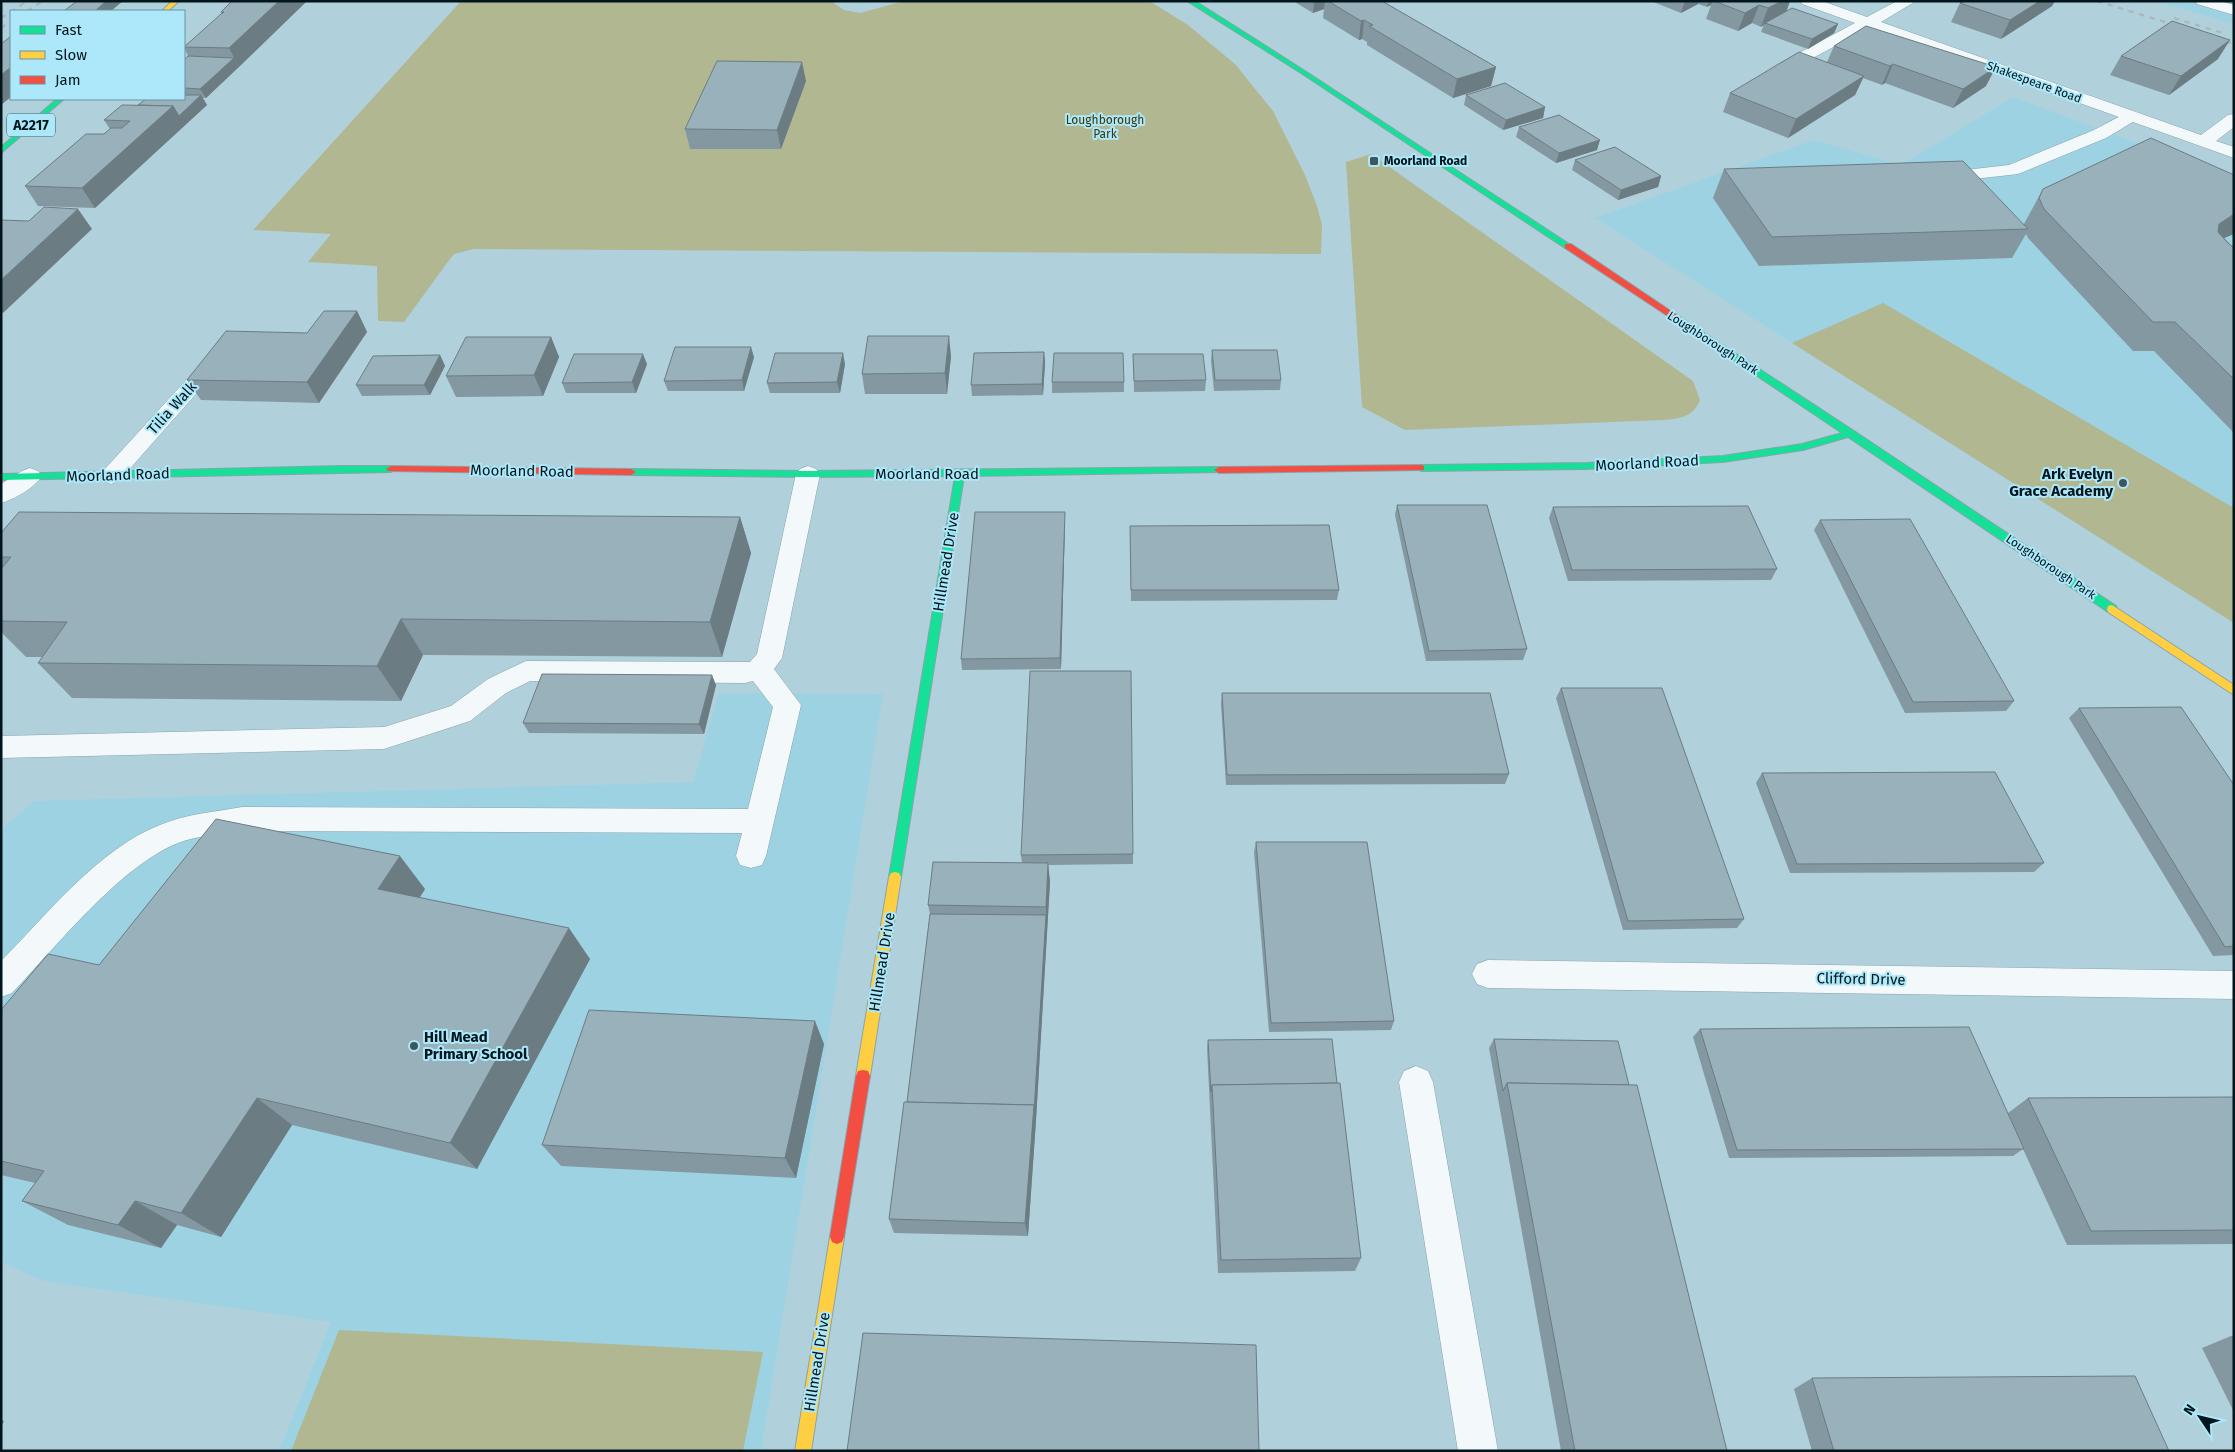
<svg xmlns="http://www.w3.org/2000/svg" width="2235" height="1452" viewBox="0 0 2235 1452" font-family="'Fira Sans',sans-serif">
	<rect width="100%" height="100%" fill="#b0d1dc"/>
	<g fill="#9dd2e3">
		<polygon points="2156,1 2234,1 2234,24"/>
		<polygon points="2013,97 2234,179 2234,623 1595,218 1814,140 1901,165"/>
		<polygon points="719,693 883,694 761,1451 279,1451 331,1322 43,1281 1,1262 1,830 34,801 693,782"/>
	</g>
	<g fill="#b1b791">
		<polygon points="461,1 831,1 844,10 860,13 904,1 1151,2 1188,25 1235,64 1273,111 1305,175 1317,206 1322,225 1321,254 473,249 454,254 450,259 404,322 378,321 377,266 308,262 331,234 253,230"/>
		<path d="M1371,154L1693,381L1700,400C1693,417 1680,419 1663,420L1405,430L1362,407L1346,162Z"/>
		<polygon points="1883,303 2234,508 2234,623 1792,343"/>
		<polygon points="339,1330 763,1352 743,1451 291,1451"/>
	</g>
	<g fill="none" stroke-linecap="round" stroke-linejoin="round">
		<g stroke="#88a3ab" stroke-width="1">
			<g id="lane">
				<polygon points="2130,111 2136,112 2139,116 2136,120 2106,138 2018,174 1939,183 1933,182 1930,178 1933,174 1939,173 2009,165 2094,130"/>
				<path d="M808,466L816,469L820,474L782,658L774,669L801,705L766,856L762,865L751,868L740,865L736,856L742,833L242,831C222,835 198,835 178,843C121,865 55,948 12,993L1,997V961C47,915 98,849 160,825C186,814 214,812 242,807L748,809L773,707L753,681L745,683L530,681L506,693L470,721L384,749L1,758V736L384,727L451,706L488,679L526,661L750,662L757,654L796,474L800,469Z"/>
				<path d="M30,468L38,471L42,476C34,488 15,499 1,503V484L22,471Z"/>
				<polygon points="1416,1066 1428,1071 1433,1082 1498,1451 1458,1451 1399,1082 1404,1071"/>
			</g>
		</g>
		<g stroke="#88a3ab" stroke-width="1">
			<g id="street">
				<polygon points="1800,1 1822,1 1867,17 1897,1 1916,1 1881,22 2201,135 2228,115 2234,114 2234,127 2216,141 2234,147 2234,158 1869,28 1779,76 1767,76 1765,73 1767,70 1855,23 1802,4"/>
				<polygon points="2195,1 2220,1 2234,5 2234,15 2197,4"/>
				<polygon points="217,352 224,354 228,358 224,362 119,481 111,484 103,481 99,476 103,471 210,354"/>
				<polygon points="1488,960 2234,971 2234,999 1488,988 1477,984 1472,974 1477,964"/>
			</g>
		</g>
		<g stroke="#88a3ab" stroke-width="2">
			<g id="fast">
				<polygon points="1187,1 1195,1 1305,71 1572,246 1565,248 1301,73"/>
				<polygon points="57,99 64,99 1,153 1,147"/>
				<polygon points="1692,325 1854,431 2116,606 2117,609 2116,612 2108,612 1848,437 1803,450 1723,462 1586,469 1421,471 1416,468 1421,465 1586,463 1723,456 1802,444 1842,433 1689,330 1688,328"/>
				<polygon points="342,466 391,466 396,469 391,472 1,480 1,474"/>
				<polygon points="1219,467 1224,470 1222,472 964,476 901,877 899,881 895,882 891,881 889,877 955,476 808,477 631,475 626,472 631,469 808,471"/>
			</g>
		</g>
		<g stroke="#88a3ab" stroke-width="2">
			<g id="slow">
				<polygon points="172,1 179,1 168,11 162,11"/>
				<polygon points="2112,605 2234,685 2234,695 2108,612 2107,609 2108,606"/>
				<polygon points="895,872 899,873 901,877 870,1076 868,1081 863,1082 858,1081 856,1076 889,877 891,873"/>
				<polygon points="837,1230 842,1232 844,1237 811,1451 795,1451 830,1237 832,1232"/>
			</g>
		</g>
		<g stroke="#88a3ab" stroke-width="2">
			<g id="jam">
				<polygon points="1565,244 1571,244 1696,328 1692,331 1689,330 1565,248"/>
				<polygon points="1421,465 1424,466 1424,470 1219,473 1214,470 1219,467"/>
				<polygon points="391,466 631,469 636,472 631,475 388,471 386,469"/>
				<polygon points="863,1070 868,1071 870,1076 844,1237 842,1242 837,1244 832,1242 830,1237 856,1076 858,1071"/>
			</g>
		</g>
		<use href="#lane" fill="#f3f8fa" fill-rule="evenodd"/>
		<use href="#street" fill="#f3f8fa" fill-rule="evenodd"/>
		<use href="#fast" fill="#16e098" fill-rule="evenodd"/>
		<use href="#slow" fill="#ffcf43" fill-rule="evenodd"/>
		<use href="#jam" fill="#f24e42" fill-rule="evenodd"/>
		<g stroke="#aeb7ba" stroke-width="2.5" stroke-dasharray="5.5 5.5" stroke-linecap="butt">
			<polyline points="2097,1 2181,27"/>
			<polyline points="27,11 43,1"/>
			<polyline points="1,18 27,1"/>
			<polyline points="2174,18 2226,34"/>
			<polyline points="1,28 11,21"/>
			<polyline points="2215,38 2234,44"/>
		</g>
	</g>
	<g fill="#8498a1">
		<polygon points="307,1 206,98 203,98 207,105 95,208 38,206 25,186 104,134 110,129 104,120 138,105 184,99 184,60 188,56 184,47 222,14 221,12"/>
		<polygon points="1293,1 1382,1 1496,67 1491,86 1453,98 1367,45 1367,42 1362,39 1359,40 1323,18 1324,9 1313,13"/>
		<polygon points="1651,1 1790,1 1787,10 1838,24 1834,33 1808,49 1761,32 1764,25 1761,27 1752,23 1738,31 1706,19 1711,5 1707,7 1698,4 1681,13"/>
		<polygon points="1964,1 2055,1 2052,6 2001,39 1951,22 1960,3"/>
		<polygon points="1834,46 1986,86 1953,108 1885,83 1882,85 1863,78 1855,95 1788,138 1723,112 1730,93 1827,62"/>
		<polygon points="2121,56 2218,59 2169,95 2110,75"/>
		<polygon points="806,81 781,149 690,149 685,129"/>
		<polygon points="1466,95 1545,107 1543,118 1503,130 1464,105"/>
		<polygon points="1519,127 1597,150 1556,163 1516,137"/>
		<polygon points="1575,160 1661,176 1658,187 1618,200 1572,170"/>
		<polygon points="1724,169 2024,224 2043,189 2224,238 2234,248 2234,433 2154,351 2133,351 2028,238 2026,234 2012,258 1759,266 1713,198"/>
		<polygon points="357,311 367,332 319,403 201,400 187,380 307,333"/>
		<polygon points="551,337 559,357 543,396 456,397 446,376"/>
		<polygon points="1212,350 1281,380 1280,390 1214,391 1211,361"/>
		<polygon points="1044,352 1045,363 1043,395 972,396 971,385"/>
		<polygon points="1133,354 1206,380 1205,391 1134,392"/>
		<polygon points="440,355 445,366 430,395 362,396 356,385"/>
		<polygon points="951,356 947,394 865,394 862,374"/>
		<polygon points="754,357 744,391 668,391 664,381"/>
		<polygon points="647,364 636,393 566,393 562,383"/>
		<polygon points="845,364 840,393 770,393 767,383"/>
		<polygon points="1052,382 1124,382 1124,392 1052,393"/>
		<polygon points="1397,505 1527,649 1523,660 1426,661 1395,515"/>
		<polygon points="1553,507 1777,569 1771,580 1568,581 1549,518"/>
		<polygon points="740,517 751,553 722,657 423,655 401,701 72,698 38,663 43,657 26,657 1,632 1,533"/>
		<polygon points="1820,520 2014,701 2006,711 1905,713 1814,530"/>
		<polygon points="1065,523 1061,669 962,670 961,659"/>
		<polygon points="1130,526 1339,590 1337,600 1131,601"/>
		<polygon points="716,685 704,734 529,733 523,723"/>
		<polygon points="1561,688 1744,919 1737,928 1623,930 1556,698"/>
		<polygon points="1222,693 1509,774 1505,784 1226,785 1221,704"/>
		<polygon points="2079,708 2234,785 2234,955 2213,956 2069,718"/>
		<polygon points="1762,773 2044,863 2034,872 1790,873 1756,783"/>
		<polygon points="1256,842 1394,1021 1391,1030 1269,1032 1254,852"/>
		<polygon points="1133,854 1133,864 1048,865 1050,882 1036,1120 1028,1236 894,1233 889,1219 907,1102 930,914 928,905 1022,863 1021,855"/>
		<polygon points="425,889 420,897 590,959 477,1169 292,1125 221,1237 177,1225 161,1248 68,1225 22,1201 35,1183 1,1175 1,1010 99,965"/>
		<polygon points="1700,1029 2008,1113 2028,1098 2234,1097 2234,1244 2067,1245 2023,1149 2013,1156 1729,1158 1693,1037"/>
		<polygon points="1494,1039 1629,1085 1727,1451 1561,1451 1489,1048"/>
		<polygon points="1208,1040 1337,1083 1361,1258 1355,1271 1218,1273 1207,1048"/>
		<polygon points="824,1044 796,1178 561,1166 542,1145"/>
		<polygon points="2231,1336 2234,1336 2234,1412 2202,1348"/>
		<polygon points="1812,1378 2169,1451 1812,1451 1794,1389"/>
	</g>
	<g fill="#6b7c83">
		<polygon points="106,1 123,1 111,11 95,11"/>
		<polygon points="279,1 307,1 239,67 229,48"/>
		<polygon points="1321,1 1325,1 1324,9 1313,13 1314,3"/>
		<polygon points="1685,1 1698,1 1698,4 1681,13"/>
		<polygon points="1709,1 1712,1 1711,5 1707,7"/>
		<polygon points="1782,1 1790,1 1785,15 1765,23 1764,25 1761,27 1768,8"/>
		<polygon points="2040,1 2055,1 2052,6 2001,39 2010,20"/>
		<polygon points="1759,5 1752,23 1738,31 1745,13"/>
		<polygon points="1364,20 1362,39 1359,40 1361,21"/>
		<polygon points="1838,24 1834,33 1808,49 1812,39"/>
		<polygon points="2230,40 2218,59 2169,95 2181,76"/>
		<polygon points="234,58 239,67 206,98 200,89"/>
		<polygon points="802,62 806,81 781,149 777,130"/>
		<polygon points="1893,64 1885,83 1882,85 1890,66"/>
		<polygon points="11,67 11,97 1,105 1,75"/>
		<polygon points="1496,67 1491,86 1453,98 1457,79"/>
		<polygon points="1996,67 1986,86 1953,108 1963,89"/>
		<polygon points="1864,76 1855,95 1788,138 1796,119"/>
		<polygon points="201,95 207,105 95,208 82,188 173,106"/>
		<polygon points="1545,107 1543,118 1503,130 1506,120"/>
		<polygon points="1600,140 1597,150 1556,163 1559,153"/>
		<polygon points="1661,176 1658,187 1618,200 1621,190"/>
		<polygon points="78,209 92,229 3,313 1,311 1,280"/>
		<polygon points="2234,214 2234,234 2210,244 2219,224"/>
		<polygon points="357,311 367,332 319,403 307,382"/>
		<polygon points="949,336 951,356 947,394 945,373"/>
		<polygon points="551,337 559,357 543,396 534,375"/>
		<polygon points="751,347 754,357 744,391 742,380"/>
		<polygon points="1044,352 1045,363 1043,395 1042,384"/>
		<polygon points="843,353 845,364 840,393 837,382"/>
		<polygon points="643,354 647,364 636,393 632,382"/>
		<polygon points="440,355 445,366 430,395 424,385"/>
		<polygon points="1065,512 1065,523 1061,669 1060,658"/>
		<polygon points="740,517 751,553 722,657 710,622"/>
		<polygon points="401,619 423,655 401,701 377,666"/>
		<polygon points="712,675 716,685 704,734 699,724"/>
		<polygon points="400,856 425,889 405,921 378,889"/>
		<polygon points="1048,863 1050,882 1036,1120 1028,1236 1025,1223 1046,916 1046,907"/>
		<polygon points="569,928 590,959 477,1169 450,1143"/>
		<polygon points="815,1021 824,1044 796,1178 785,1158"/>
		<polygon points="257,1098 292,1125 221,1237 181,1213"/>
		<polygon points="135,1201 177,1225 161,1248 118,1225"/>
		<polygon points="1,1420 4,1421 1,1427"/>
	</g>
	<g fill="#99b1bb" stroke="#6b7c83">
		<polygon points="77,1 106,1 95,11 64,11"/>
		<polygon points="232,1 279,1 229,48 184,47 221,14 224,12 221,12"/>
		<polygon points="1311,1 1321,1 1314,3"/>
		<polygon points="1328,1 1382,1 1496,67 1457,79 1369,26 1373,25 1364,20 1361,21"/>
		<polygon points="1714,1 1782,1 1768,8 1759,5 1745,13"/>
		<polygon points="1964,1 2040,1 2010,20 1960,3"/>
		<polygon points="1792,8 1838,24 1812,39 1765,23"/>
		<polygon points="2172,21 2230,40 2181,76 2121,56"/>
		<polygon points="1866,26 1996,67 1963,89 1893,64 1890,66 1834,46"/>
		<polygon points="11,36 11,67 1,75 1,44"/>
		<polygon points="1799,52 1864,76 1796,119 1730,93"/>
		<polygon points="188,56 234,58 200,89 184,88 184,60"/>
		<polygon points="717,61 802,62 777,130 685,129"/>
		<polygon points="1505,83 1545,107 1506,120 1466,95"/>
		<polygon points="184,95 201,95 179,116 173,106 138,105 146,99 184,99"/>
		<polygon points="122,105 173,106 82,188 25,186 86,134 104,134 111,128 122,128 130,121 104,120"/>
		<polygon points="1559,115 1600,140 1559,153 1519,127"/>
		<polygon points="2151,138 2234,175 2234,214 2219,224 2218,232 2229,244 2234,248 2234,379 2175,322 2153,322 2044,209 2039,198 2043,189"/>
		<polygon points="1615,147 1661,176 1621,190 1575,160"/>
		<polygon points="1963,161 2028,229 1772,237 1724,169"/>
		<polygon points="44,207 78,209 1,280 1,220 29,221"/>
		<polygon points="324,311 357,311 307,382 187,380 226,331 307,333"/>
		<polygon points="868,336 949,336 945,373 862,374"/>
		<polygon points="466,337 551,337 534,375 446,376"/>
		<polygon points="675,347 751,347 742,380 664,381"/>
		<polygon points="1212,350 1277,350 1281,380 1215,380"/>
		<polygon points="1044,352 1042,384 971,385 974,353"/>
		<polygon points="775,353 843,353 837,382 767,383"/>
		<polygon points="1054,353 1123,353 1124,382 1052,382"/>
		<polygon points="574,354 643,354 632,382 562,383"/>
		<polygon points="1133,354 1203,354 1206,380 1134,381"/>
		<polygon points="440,355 424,385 356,385 373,356"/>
		<polygon points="1397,505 1487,505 1527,649 1429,651"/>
		<polygon points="1748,506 1777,569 1572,570 1553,507"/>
		<polygon points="19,512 740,517 710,622 401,619 377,666 38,663 67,622 1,621 1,569 11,557 1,557 1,533"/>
		<polygon points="975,512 1065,512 1060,658 961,659"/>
		<polygon points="1910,519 2014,701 1913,702 1820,520"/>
		<polygon points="1329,525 1339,590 1131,590 1130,526"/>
		<polygon points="1030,671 1131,671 1133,854 1021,855"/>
		<polygon points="542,674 712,675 699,724 523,723"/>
		<polygon points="1561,688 1662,688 1744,919 1628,921"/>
		<polygon points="1222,693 1490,693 1509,774 1227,775"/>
		<polygon points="2181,707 2234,785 2234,946 2225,947 2079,708"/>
		<polygon points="1995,772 2044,863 1797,864 1762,773"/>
		<polygon points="216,819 400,856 378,889 569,928 450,1143 257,1098 181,1213 135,1201 118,1225 22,1201 44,1171 1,1161 1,1010 48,954 99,965"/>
		<polygon points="1256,842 1367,842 1394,1021 1271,1023"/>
		<polygon points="933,862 1048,863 1046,907 928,905"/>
		<polygon points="930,914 1046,915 1034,1112 1034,1105 907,1102"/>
		<polygon points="589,1010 815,1021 785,1158 542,1145"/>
		<polygon points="1969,1027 2024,1149 1737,1150 1700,1029"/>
		<polygon points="1332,1039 1337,1083 1212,1085 1211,1092 1208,1040"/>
		<polygon points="1494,1039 1618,1041 1629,1085 1507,1083 1503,1091"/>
		<polygon points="1340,1083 1361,1258 1221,1260 1212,1085"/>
		<polygon points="1507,1083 1637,1085 1727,1451 1575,1451"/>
		<polygon points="2234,1097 2234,1230 2091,1231 2028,1098"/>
		<polygon points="904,1102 1034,1105 1025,1223 889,1219"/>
		<polygon points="863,1333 1256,1345 1259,1451 847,1451"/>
		<polygon points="2135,1376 2169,1451 1834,1451 1812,1378"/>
	</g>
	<g fill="#3e575f" stroke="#ace8fa" stroke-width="2">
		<rect x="1369" y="156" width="10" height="10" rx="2.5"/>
		<circle cx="2123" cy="483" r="5"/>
		<circle cx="414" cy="1046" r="5"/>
	</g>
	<g text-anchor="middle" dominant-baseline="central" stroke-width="4" stroke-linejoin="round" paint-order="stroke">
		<g font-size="12" fill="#00151c" stroke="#ace8fa">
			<text transform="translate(2034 82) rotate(20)">Shakespeare Road</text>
			<text transform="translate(1713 343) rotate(33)">Loughborough Park</text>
			<text transform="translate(2051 567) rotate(34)">Loughborough Park</text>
		</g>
		<g font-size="12" fill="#3e3506" stroke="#ace8fa">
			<text x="1105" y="120">Loughborough<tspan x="1105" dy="14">Park</tspan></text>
		</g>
		<g font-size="12" font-weight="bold" fill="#00151c" stroke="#ace8fa" text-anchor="start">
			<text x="1384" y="161">Moorland Road</text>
		</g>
		<rect fill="#ace8fa" stroke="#34545f" stroke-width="1" x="7" y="113.5" width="48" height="23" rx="4"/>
		<g font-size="14" font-weight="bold" fill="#00151c">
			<text x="31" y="125">A2217</text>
		</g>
		<g font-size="15" fill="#00151c" stroke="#ace8fa">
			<text transform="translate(172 408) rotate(-48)">Tilia Walk</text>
			<text transform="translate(1647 463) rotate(-3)">Moorland Road</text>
			<text transform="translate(522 471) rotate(1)">Moorland Road</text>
			<text x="927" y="474">Moorland Road</text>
			<text transform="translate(118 475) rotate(-2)">Moorland Road</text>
			<text transform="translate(946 562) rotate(-81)">Hillmead Drive</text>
			<text transform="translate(882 962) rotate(-81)">Hillmead Drive</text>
			<text transform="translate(1861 979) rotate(1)">Clifford Drive</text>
			<text transform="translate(817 1362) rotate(-81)">Hillmead Drive</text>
		</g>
		<g font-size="15" font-weight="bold" fill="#00151c" stroke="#ace8fa" text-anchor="end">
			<text x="2113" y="474">Ark Evelyn<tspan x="2113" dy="17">Grace Academy</tspan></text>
			<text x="424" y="1037" text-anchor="start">Hill Mead<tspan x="424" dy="17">Primary School</tspan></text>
		</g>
	</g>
	<rect width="2235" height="1452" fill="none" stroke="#00151c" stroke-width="5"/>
	<rect x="10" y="10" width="175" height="90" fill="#ace8fa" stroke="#6794a1"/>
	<rect x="20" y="26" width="25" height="8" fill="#16e098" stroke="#6794a1"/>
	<text x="55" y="35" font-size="15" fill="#00151c">Fast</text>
	<rect x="20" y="51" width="25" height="8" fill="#ffcf43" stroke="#6794a1"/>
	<text x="55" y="60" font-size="15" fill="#00151c">Slow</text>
	<rect x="20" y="76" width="25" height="8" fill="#f24e42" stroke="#6794a1"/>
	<text x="55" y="85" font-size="15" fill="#00151c">Jam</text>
	<g transform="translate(2200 1417) rotate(305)" stroke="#ace8fa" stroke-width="4" paint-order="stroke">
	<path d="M0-4L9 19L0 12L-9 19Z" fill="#00151c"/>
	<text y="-8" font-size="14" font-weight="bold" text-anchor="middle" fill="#00151c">N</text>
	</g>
</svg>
